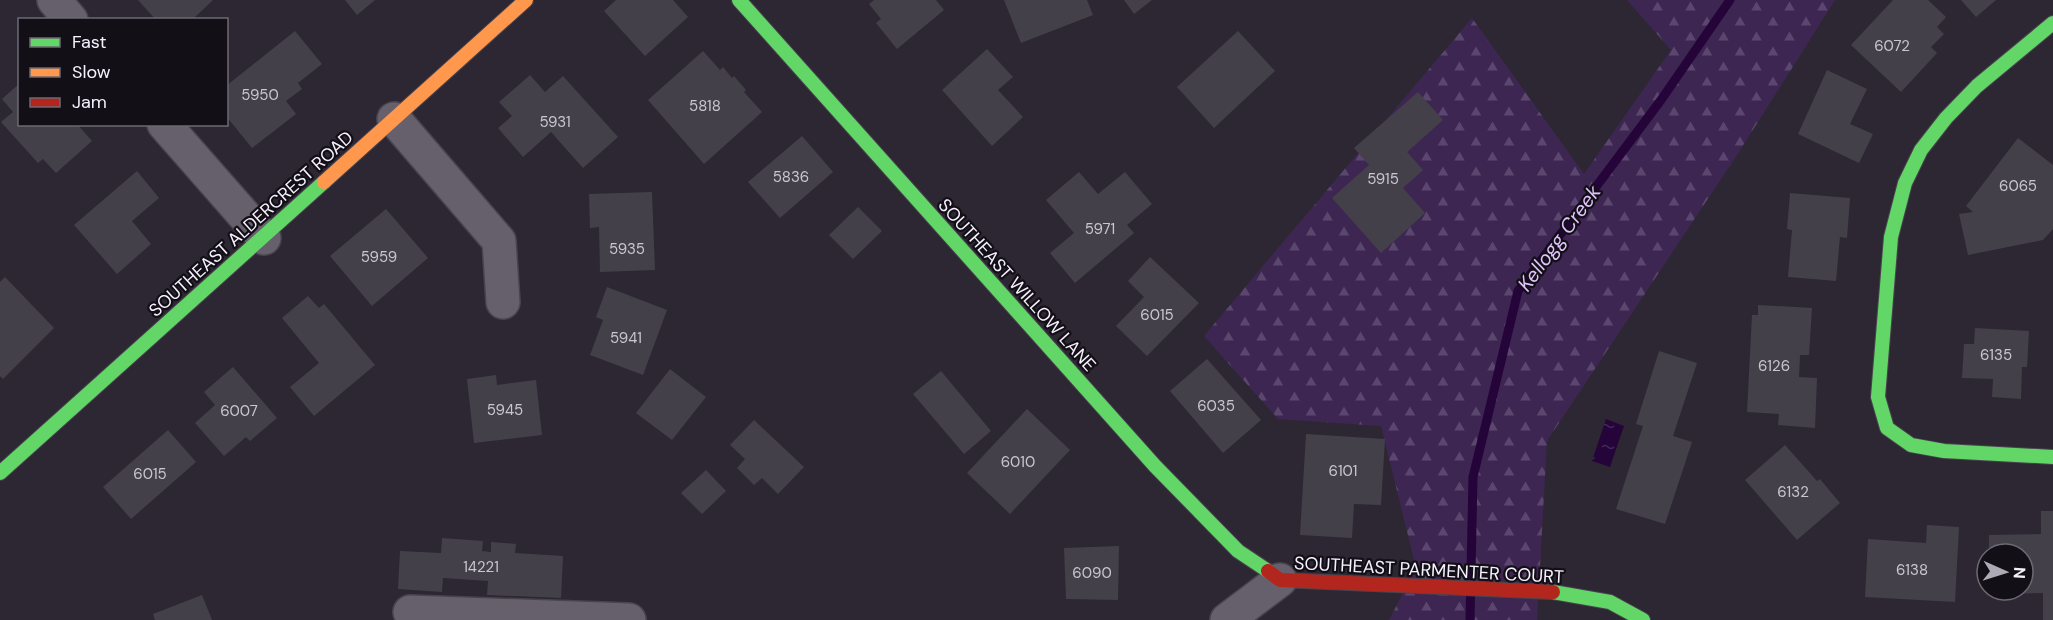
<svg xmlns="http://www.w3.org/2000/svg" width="2053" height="620" viewBox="0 0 2053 620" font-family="'DM Sans',sans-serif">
	<defs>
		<pattern id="forest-firs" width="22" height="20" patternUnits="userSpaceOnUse" patternTransform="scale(1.5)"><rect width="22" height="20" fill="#3e2653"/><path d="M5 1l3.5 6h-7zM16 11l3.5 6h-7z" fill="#5b466d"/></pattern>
		<pattern id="water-ripples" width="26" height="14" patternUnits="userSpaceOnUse" patternTransform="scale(1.5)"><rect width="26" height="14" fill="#25043a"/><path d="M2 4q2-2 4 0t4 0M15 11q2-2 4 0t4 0" fill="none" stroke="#452958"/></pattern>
	</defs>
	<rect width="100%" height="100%" fill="#2c2732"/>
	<polygon fill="url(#forest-firs)" points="1627,0 1835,0 1737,155 1547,441 1537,620 1389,620 1416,568 1381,426 1278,419 1204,336 1472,18 1584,174 1671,50"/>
	<polygon fill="url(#water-ripples)" points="1606,419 1624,426 1610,467 1592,461"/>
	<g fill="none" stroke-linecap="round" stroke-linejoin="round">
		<polyline stroke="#25043a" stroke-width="9" points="1470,620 1473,477 1518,291 1661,100 1730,0"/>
	</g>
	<g fill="#444049">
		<polygon points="138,0 213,0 192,20 156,20"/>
		<polygon points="345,0 375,0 357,15"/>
		<polygon points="616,0 673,0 688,17 645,56 604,11"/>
		<polygon points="874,0 936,0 944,10 897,49 876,23 881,19 869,4"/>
		<polygon points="1004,0 1087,0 1093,15 1021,43"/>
		<polygon points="1124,0 1152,0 1134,14"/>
		<polygon points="1893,0 1928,0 1946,17 1937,27 1944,34 1931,47 1937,53 1901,92 1851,45"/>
		<polygon points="1961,0 1996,0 1976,17"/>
		<polygon points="295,31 322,64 298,83 302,89 286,101 296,114 252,148 226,116 226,86"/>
		<polygon points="1238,31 1275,71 1214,128 1177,87"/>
		<polygon points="987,49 1013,77 998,90 1023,117 992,146 942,90"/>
		<polygon points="703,51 720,70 723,67 732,78 734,76 746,90 744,92 762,112 704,164 648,100"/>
		<polygon points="1827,70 1867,89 1850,124 1873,134 1859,163 1798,134"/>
		<polygon points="530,75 545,92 563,76 618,137 583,168 551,132 523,157 498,128 512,116 499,102"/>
		<polygon points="20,83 20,124 77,124 92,141 56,173 43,159 38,163 1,122 13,112 2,99"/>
		<polygon points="1418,92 1443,120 1407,152 1423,170 1403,188 1425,213 1381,253 1332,198 1369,165 1354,148"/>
		<polygon points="802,136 833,172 780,218 748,182"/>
		<polygon points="2018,138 2053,165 2053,229 2043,240 1968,255 1959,214 1973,212 1966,206"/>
		<polygon points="137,171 159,198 132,221 151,244 117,274 74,225"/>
		<polygon points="1079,172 1098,194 1125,172 1152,204 1127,225 1134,233 1075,283 1050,253 1074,233 1046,200"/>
		<polygon points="652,192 655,270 600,272 599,227 590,228 589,194"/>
		<polygon points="1790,193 1850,198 1847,238 1840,237 1836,281 1788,277 1792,230 1787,229"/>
		<polygon points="858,207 882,231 853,259 829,235"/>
		<polygon points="386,209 428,258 372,306 330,256"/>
		<polygon points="1150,257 1199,303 1147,356 1116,326 1144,297 1128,281"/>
		<polygon points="5,277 54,328 3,379 0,376 0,282"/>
		<polygon points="607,287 667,310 643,375 590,355 603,320 596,317"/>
		<polygon points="308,296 319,308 324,304 375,365 314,416 290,387 319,363 282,318"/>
		<polygon points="1758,305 1812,308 1809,355 1800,355 1799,377 1817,378 1815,428 1778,425 1779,414 1747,412 1752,315 1758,315"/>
		<polygon points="1975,328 2029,331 2027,367 2022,367 2021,399 1992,397 1993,379 1962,378 1964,344 1974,344"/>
		<polygon points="1659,351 1697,363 1673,436 1692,442 1665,524 1616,509 1643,426 1636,424"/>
		<polygon points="1207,359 1261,420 1223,453 1170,391"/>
		<polygon points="233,367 277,418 250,441 246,437 224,456 195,423 215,405 204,392"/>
		<polygon points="670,369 706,397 672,440 636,413"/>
		<polygon points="941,371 991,431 964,454 913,394"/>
		<polygon points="496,375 497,385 536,380 542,435 474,443 467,379"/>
		<polygon points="1027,409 1070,450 1010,514 967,473"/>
		<polygon points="754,420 804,467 778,494 762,478 754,485 737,468 745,459 730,445"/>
		<polygon points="168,430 196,462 131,519 103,487"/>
		<polygon points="1306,434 1385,439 1381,505 1354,504 1352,538 1300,535"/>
		<polygon points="1785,445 1817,481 1820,479 1840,503 1797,540 1745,480"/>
		<polygon points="706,470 726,491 702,514 681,493"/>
		<polygon points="2041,511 2053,511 2053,620 2043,620 2043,593 1989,594 1989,590 2023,590 2023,554 1989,554 1989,535 2041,534"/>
		<polygon points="1927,525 1959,527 1955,602 1865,597 1868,539 1926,543"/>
		<polygon points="442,538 483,541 482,551 491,552 491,542 516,544 515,553 563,556 561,598 487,595 488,581 443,578 442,592 398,589 400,551 441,553"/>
		<polygon points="1119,546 1118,600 1066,599 1064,548"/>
		<polygon points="202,595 212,620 155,620 153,614"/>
	</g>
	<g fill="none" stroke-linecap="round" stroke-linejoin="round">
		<g stroke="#48444e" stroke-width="36">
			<g id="street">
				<polyline points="54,0 71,20"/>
				<polyline points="394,119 499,241 503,302"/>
				<polyline points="164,124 264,238"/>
				<polyline points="410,612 629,620"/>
				<polyline points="1227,620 1280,580"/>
			</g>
		</g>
		<g stroke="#48444e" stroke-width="16">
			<g id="fast">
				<polyline points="739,0 1155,466 1238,551 1268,571"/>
				<polyline points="2053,23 1977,86 1946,118 1921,150 1905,183 1891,237 1878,397 1887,428 1911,445 1944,451 2053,457"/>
				<polyline points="0,473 324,182"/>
				<polyline points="1553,592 1610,602 1643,620"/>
			</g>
		</g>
		<g stroke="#48444e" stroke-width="16">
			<polyline id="slow" points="324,182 526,0"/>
		</g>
		<g stroke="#48444e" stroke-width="16">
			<polyline id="jam" points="1268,571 1280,580 1553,592"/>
		</g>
		<use href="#street" stroke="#65606b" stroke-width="33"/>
		<use href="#fast" stroke="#63d668" stroke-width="14"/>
		<use href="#slow" stroke="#ff974d" stroke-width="14"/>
		<use href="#jam" stroke="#b3261e" stroke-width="14"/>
	</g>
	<g text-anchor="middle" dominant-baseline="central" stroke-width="4.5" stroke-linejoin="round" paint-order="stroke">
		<g font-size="15" fill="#cac5d1">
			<text x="1892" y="46">6072</text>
			<text x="260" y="95">5950</text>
			<text x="705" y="106">5818</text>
			<text x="555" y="122">5931</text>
			<text x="791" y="177">5836</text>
			<text x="1383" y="179">5915</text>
			<text x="2018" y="186">6065</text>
			<text x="1100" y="229">5971</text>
			<text x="627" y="249">5935</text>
			<text x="379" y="257">5959</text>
			<text x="1157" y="315">6015</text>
			<text x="626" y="338">5941</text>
			<text x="1996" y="355">6135</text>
			<text x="1774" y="366">6126</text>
			<text x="1216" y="406">6035</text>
			<text x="505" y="410">5945</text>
			<text x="239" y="411">6007</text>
			<text x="1018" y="462">6010</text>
			<text x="1343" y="471">6101</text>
			<text x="150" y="474">6015</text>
			<text x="1793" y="492">6132</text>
			<text x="481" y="567">14221</text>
			<text x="1912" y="570">6138</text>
			<text x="1092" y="573">6090</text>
		</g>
		<g font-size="18" fill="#f7f1fe" stroke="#130f17">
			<text transform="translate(251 224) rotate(-42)">SOUTHEAST ALDERCREST ROAD</text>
			<text transform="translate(1017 285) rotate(48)">SOUTHEAST WILLOW LANE</text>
			<text transform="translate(1429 570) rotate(3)">SOUTHEAST PARMENTER COURT</text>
		</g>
		<g font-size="20" font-style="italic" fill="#e0c4fd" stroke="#130f17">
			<text transform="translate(1559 238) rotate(-54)">Kellogg Creek</text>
		</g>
	</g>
	<rect x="18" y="18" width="210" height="108" fill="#130f17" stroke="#6e6973" stroke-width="1.5"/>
	<rect x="30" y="38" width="30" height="9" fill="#63d668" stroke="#6e6973" stroke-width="1.5"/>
	<text x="72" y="48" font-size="18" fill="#f7f1fe">Fast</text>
	<rect x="30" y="68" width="30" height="9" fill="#ff974d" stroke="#6e6973" stroke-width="1.5"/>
	<text x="72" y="78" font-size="18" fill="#f7f1fe">Slow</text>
	<rect x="30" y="98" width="30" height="9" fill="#b3261e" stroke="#6e6973" stroke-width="1.5"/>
	<text x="72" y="108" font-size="18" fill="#f7f1fe">Jam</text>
	<g transform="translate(2005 572) rotate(93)"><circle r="28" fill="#130f17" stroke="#6e6973" stroke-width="1.5"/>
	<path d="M0-4.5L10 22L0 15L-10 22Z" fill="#b0aab7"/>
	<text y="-9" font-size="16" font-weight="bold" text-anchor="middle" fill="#f7f1fe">N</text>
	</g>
</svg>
